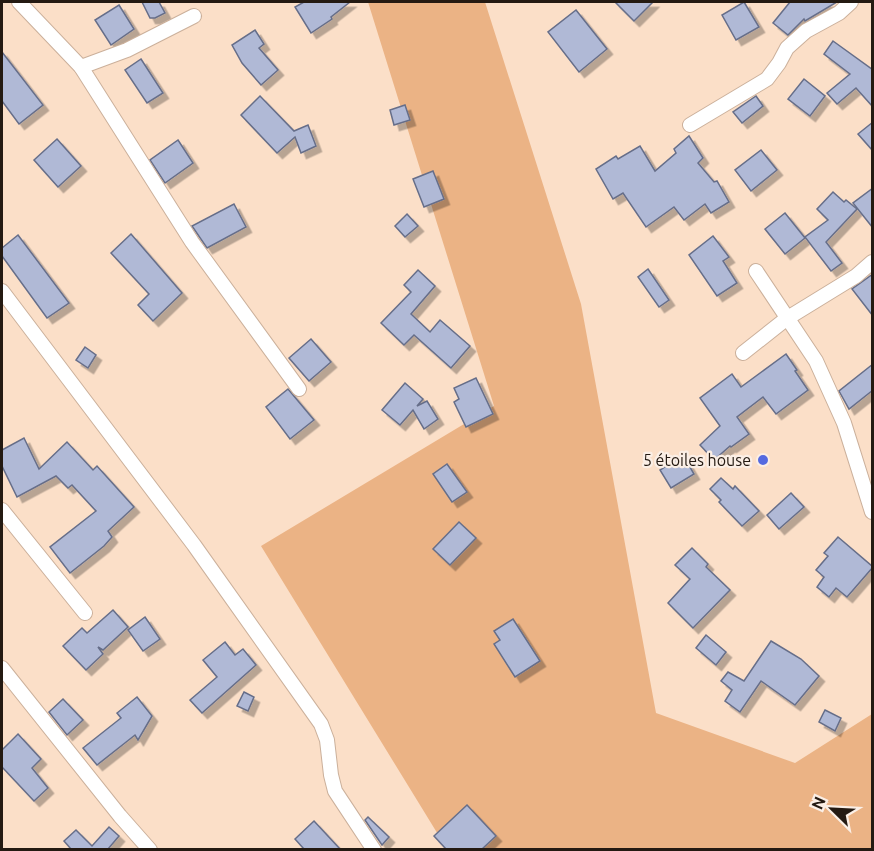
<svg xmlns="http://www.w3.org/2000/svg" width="874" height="851" viewBox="0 0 874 851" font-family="Ubuntu,sans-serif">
	<defs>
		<filter id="shadow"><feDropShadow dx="5.5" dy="5.5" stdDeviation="0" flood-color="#0004"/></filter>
	</defs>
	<rect width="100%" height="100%" fill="#fbdfc8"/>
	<polygon fill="#ebb385" points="368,2 485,2 581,304 656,713 795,763 872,714 872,849 447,849 261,546 494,406"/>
	<g fill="#b0b9d6" stroke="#666e89" stroke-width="1.5" filter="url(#shadow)">
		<polygon points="142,2 159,2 165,13 155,18 150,18"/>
		<polygon points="304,2 350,2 331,17 332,19 311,33 295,7"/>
		<polygon points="615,2 653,2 634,21"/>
		<polygon points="744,2 759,27 736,40 722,15"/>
		<polygon points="790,2 837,2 805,21 804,19 788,35 773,23"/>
		<polygon points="119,5 134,29 111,45 95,20"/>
		<polygon points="576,10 607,49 579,72 548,32"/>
		<polygon points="255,30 264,44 259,48 278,70 261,85 242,63 232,45"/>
		<polygon points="833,41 873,70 873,107 856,88 837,104 827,93 850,74 824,54"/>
		<polygon points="2,52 43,105 19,124 2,101"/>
		<polygon points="141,59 163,93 147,103 125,70"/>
		<polygon points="804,79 825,96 810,116 788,99"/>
		<polygon points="260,96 294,131 308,125 316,146 301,153 295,137 277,153 241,115"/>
		<polygon points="756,96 763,106 742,123 733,112"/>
		<polygon points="405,105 410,120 394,125 390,110"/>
		<polygon points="873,122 873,151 858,134"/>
		<polygon points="689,136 703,158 698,163 714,182 717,181 729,202 711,213 705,204 684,220 674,207 646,227 623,193 613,199 596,169 616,156 618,159 640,146 655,171 676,153 674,149"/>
		<polygon points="57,139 81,166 58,187 34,160"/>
		<polygon points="178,140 193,163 165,183 150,160"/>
		<polygon points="761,150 777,170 751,191 735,170"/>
		<polygon points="433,171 444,199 424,207 413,179"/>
		<polygon points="873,188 873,228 853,203"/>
		<polygon points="833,192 844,202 846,200 857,209 826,242 842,263 831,271 805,237 828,220 817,209"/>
		<polygon points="234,204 246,227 207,248 192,226"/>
		<polygon points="785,213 805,238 785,254 765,229"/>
		<polygon points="407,214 418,226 405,237 395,226"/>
		<polygon points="131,234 182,293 153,321 138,305 149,294 111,253"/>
		<polygon points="18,235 69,303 47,318 2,256 2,248"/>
		<polygon points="713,236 729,257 723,261 737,283 717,296 689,255"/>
		<polygon points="648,269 669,300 659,307 638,277"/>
		<polygon points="418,270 435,286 411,314 430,332 440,320 470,346 451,368 414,335 404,345 381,323 411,292 404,285"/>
		<polygon points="873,274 873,316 852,289"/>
		<polygon points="311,339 331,362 309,381 289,358"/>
		<polygon points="85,347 96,355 88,368 76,360"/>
		<polygon points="786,354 797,370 795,371 808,390 776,414 763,397 737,417 749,434 731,447 730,446 714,460 700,445 720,426 700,398 732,374 741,387"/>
		<polygon points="873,364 873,390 849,409 839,391"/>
		<polygon points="476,378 493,414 466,427 454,402 459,399 454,388"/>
		<polygon points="405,383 423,399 417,406 427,401 438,419 424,429 413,410 400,425 382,410"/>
		<polygon points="288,389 314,420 290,439 266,407"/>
		<polygon points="24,438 39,469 67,442 93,470 97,466 134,507 108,531 112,537 104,546 70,573 50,547 96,511 72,485 68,488 56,476 17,497 2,466 2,450"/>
		<polygon points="683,455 694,474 671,488 660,470"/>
		<polygon points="447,464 467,492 452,502 433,474"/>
		<polygon points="721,478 733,489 735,486 759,511 742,526 719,502 721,500 710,489"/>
		<polygon points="791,493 804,507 779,529 767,515"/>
		<polygon points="459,522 476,538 450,565 433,549"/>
		<polygon points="838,537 873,567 847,597 836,588 829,597 817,587 824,577 816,570 828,556 824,553"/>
		<polygon points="692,548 708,564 706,567 730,590 693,628 668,603 690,579 675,565"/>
		<polygon points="113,610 128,627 103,650 98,647 103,654 86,670 63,646 82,628 87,633"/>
		<polygon points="145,617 160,639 143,651 128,630"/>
		<polygon points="513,619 540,661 515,677 494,644 500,640 494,631"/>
		<polygon points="706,635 726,652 716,665 696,648"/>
		<polygon points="771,641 801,659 819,676 795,705 761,681 740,712 725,701 732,690 721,681 728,672 744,681"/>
		<polygon points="225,642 235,655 243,649 256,665 202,713 190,700 217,677 203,660"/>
		<polygon points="244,692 254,697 248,711 237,706"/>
		<polygon points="137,697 152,716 138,740 135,735 97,765 83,748 121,718 117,713"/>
		<polygon points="63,699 83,720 67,735 49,712"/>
		<polygon points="825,710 841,718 835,731 819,722"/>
		<polygon points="18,734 41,759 32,768 48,788 34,801 2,767 2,750"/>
		<polygon points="467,805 496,836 482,849 446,849 434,836"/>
		<polygon points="368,817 389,837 382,845 365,820"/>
		<polygon points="314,821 340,849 304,849 295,839"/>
		<polygon points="109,827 119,836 108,849 71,849 64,841 76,830 92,846"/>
	</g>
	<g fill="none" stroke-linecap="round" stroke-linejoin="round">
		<g stroke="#cbb09b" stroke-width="16">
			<g id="minor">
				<polyline points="19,2 81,67 192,242 299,389"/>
				<polyline points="81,67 127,50 194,16"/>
				<polyline points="690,125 767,79 779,63 787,48 806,31 839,13 851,2"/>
				<polyline points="756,271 816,361 844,423 872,512"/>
				<polyline points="2,291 194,545 321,724 327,740 331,775 335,791 374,850"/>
				<polyline points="743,353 786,319 856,276 872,262"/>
				<polyline points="2,510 85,613"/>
				<polyline points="2,668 120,816 150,850"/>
			</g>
		</g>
		<use href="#minor" stroke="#fff" stroke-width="14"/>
	</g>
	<circle fill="#556ae0" stroke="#fbefe6" stroke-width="2" cx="763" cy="460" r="6"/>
	<g text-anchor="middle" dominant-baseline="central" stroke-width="4.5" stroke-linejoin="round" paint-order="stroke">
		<g font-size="16" fill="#241a12" stroke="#fbefe6" text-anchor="end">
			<text x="751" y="460">5 étoiles house</text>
		</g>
	</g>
	<rect width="874" height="851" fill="none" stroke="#241a12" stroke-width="6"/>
	<g transform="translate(832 809) rotate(294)" stroke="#fbefe6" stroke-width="4.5" paint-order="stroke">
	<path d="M0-4.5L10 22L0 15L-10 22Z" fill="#241a12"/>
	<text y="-9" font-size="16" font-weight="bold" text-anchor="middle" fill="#241a12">N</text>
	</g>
</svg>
